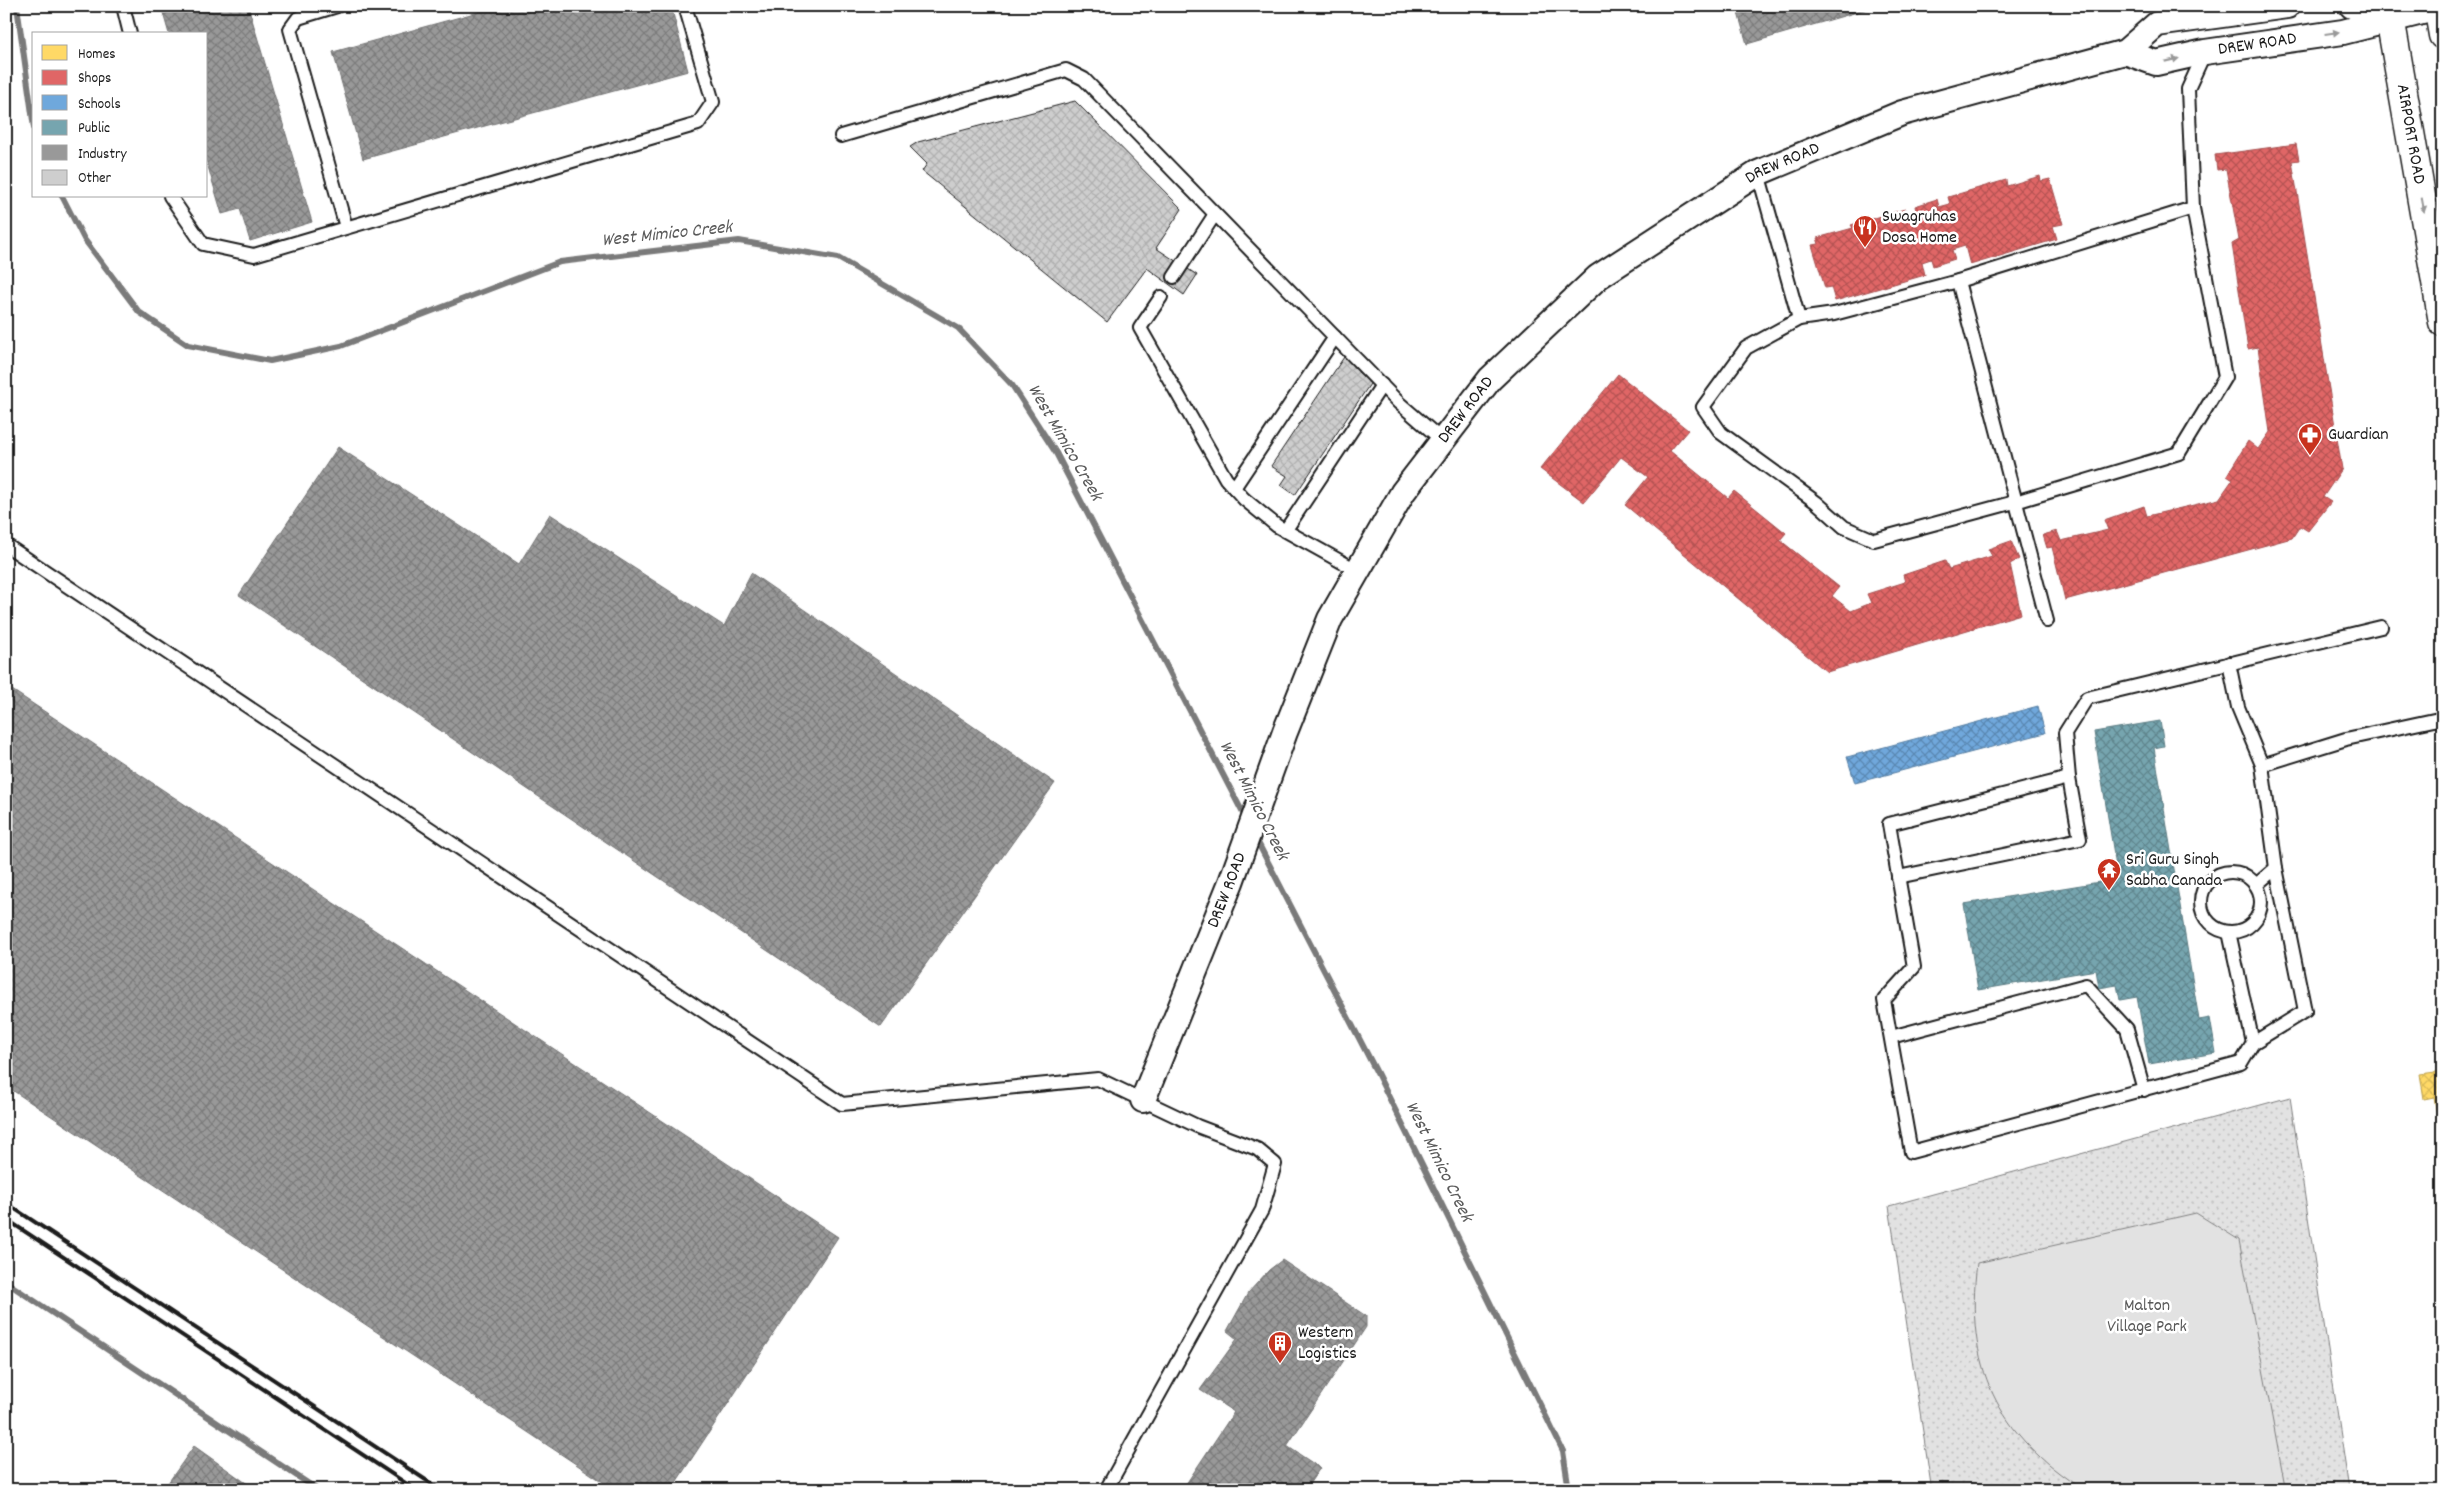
<svg xmlns="http://www.w3.org/2000/svg" width="2449" height="1496" viewBox="0 0 2449 1496" font-family="Dekko,sans-serif">
	<defs>
		<pattern id="grass-dots" width="8" height="8" patternUnits="userSpaceOnUse" patternTransform="scale(1.25)"><rect width="8" height="8" fill="#e2e2e2"/><path d="M2 2h.1M6 6h.1" fill="none" stroke="#c1c1c1" stroke-width="1.8" stroke-linecap="round"/></pattern>
		<pattern id="homes-cross-hatch" width="8" height="8" patternUnits="userSpaceOnUse" patternTransform="scale(1.25)"><rect width="8" height="8" fill="#ffd966"/><path d="M0 0l8 8M0 8l8-8" fill="none" stroke="#daba58"/></pattern>
		<pattern id="shops-cross-hatch" width="8" height="8" patternUnits="userSpaceOnUse" patternTransform="scale(1.25)"><rect width="8" height="8" fill="#e06666"/><path d="M0 0l8 8M0 8l8-8" fill="none" stroke="#b55353"/></pattern>
		<pattern id="schools-cross-hatch" width="8" height="8" patternUnits="userSpaceOnUse" patternTransform="scale(1.25)"><rect width="8" height="8" fill="#6fa8dc"/><path d="M0 0l8 8M0 8l8-8" fill="none" stroke="#5a88b2"/></pattern>
		<pattern id="public-cross-hatch" width="8" height="8" patternUnits="userSpaceOnUse" patternTransform="scale(1.25)"><rect width="8" height="8" fill="#76a5af"/><path d="M0 0l8 8M0 8l8-8" fill="none" stroke="#60868e"/></pattern>
		<pattern id="industry-cross-hatch" width="8" height="8" patternUnits="userSpaceOnUse" patternTransform="scale(1.25)"><rect width="8" height="8" fill="#999"/><path d="M0 0l8 8M0 8l8-8" fill="none" stroke="#7c7c7c"/></pattern>
		<pattern id="building-cross-hatch" width="8" height="8" patternUnits="userSpaceOnUse" patternTransform="scale(1.25)"><rect width="8" height="8" fill="#cecece"/><path d="M0 0l8 8M0 8l8-8" fill="none" stroke="#b0b0b0"/></pattern>
	</defs>
	<rect width="100%" height="100%" fill="#fff"/>
	<filter id="ink" filterUnits="userSpaceOnUse"><feTurbulence type="fractalNoise" baseFrequency=".02" numOctaves="2"/><feDisplacementMap in="SourceGraphic" scale="10" xChannelSelector="R" yChannelSelector="G"/><feConvolveMatrix kernelMatrix="1 2 1 2 8 2 1 2 1" color-interpolation-filters="sRGB"/></filter>
	<g filter="url(#ink)">
		<polygon fill="url(#grass-dots)" stroke="#7f7f7f" points="2290,1097 2349,1490 1914,1490 1931,1485 1889,1206"/>
		<path fill="#e2e2e2" stroke="#7f7f7f" d="M2196,1213L2239,1240L2285,1487L2279,1490H2084C1997,1436 1964,1364 1977,1263Z"/>
		<polygon fill="url(#homes-cross-hatch)" stroke="#bba050" points="2443,1071 2443,1148 2434,1097 2424,1099 2420,1074"/>
		<g fill="url(#shops-cross-hatch)" stroke="#a55050">
			<polygon points="2296,144 2299,160 2292,161 2342,469 2323,497 2331,502 2308,531 2300,526 2292,538 2065,600 2052,547 2047,548 2043,535 2057,531 2061,541 2108,530 2104,520 2144,506 2147,516 2219,499 2233,479 2227,475 2248,441 2258,449 2270,432 2258,347 2248,349 2232,244 2239,240 2226,169 2217,170 2215,155"/>
			<polygon points="2040,176 2041,181 2050,179 2063,224 2053,226 2057,239 1970,265 1965,246 1952,250 1955,259 1933,266 1931,259 1922,262 1925,275 1835,301 1831,287 1825,288 1812,245 1819,244 1817,238 1853,228 1851,225 1905,209 1906,214 1916,211 1915,206 1937,199 1939,207 1950,204 1948,197 2006,180 2007,186"/>
			<polygon points="1618,374 1688,430 1670,451 1728,498 1734,491 1786,533 1780,540 1839,587 1832,596 1851,611 1871,603 1867,594 1905,582 1903,575 1945,561 1949,569 1992,556 1988,549 2011,541 2019,559 2010,564 2021,614 1827,672 1625,505 1648,477 1621,457 1584,502 1540,469"/>
		</g>
		<polygon fill="url(#schools-cross-hatch)" stroke="#567ea2" points="2038,706 2045,733 1855,783 1847,757"/>
		<polygon fill="url(#public-cross-hatch)" stroke="#5b7c83" points="2160,721 2164,746 2154,748 2199,1020 2210,1018 2216,1053 2149,1064 2137,997 2120,1000 2117,985 2099,988 2096,970 1978,990 1964,904 2118,879 2094,732"/>
		<g fill="url(#industry-cross-hatch)" stroke="#747474">
			<polygon points="161,6 248,6 312,222 250,241 240,209 222,214 206,160 206,34 169,34"/>
			<polygon points="500,6 671,6 688,71 363,159 333,52"/>
			<polygon points="742,6 768,6 743,13"/>
			<polygon points="1736,6 1878,6 1747,44"/>
			<polygon points="338,447 519,564 550,514 724,626 751,573 1055,783 881,1027 239,595"/>
			<polygon points="6,686 838,1237 671,1490 615,1490 6,1086"/>
			<polygon points="1282,1260 1366,1316 1366,1327 1287,1446 1320,1468 1305,1490 1182,1490 1234,1412 1200,1390 1237,1339 1227,1331 1248,1293 1269,1270"/>
			<polygon points="194,1446 256,1490 163,1490"/>
		</g>
		<g fill="none" stroke-linecap="round" stroke-linejoin="round">
			<g stroke="#7a7a7a" stroke-width="6">
				<polyline points="17,6 34,128"/>
				<polyline points="62,196 84,239 139,312 188,345 270,361 341,346 560,262 739,241 838,258 958,328 1012,385 1056,453 1246,819"/>
				<polyline points="1254,835 1377,1073 1563,1451 1569,1490"/>
				<polyline points="6,1282 318,1490"/>
			</g>
		</g>
		<g fill="url(#building-cross-hatch)" stroke="#1c1c1c">
			<polygon points="1075,101 1182,209 1156,248 1197,275 1184,295 1147,268 1107,322 922,171 927,164 910,147 918,142"/>
			<polygon points="1348,351 1365,362 1358,372 1372,381 1295,495 1281,485 1287,476 1271,466"/>
		</g>
		<g fill="none" stroke-linecap="round" stroke-linejoin="round">
			<g stroke="#1c1c1c" stroke-width="16">
				<g id="service">
					<polyline points="123,6 130,34"/>
					<polyline points="337,6 298,18 290,29 346,227"/>
					<polyline points="841,136 1066,70 1084,79 1399,403 1443,441"/>
					<polyline points="1758,173 1799,319 1834,314 1958,281 2193,208 2188,89 2205,52"/>
					<polyline points="170,196 203,244 254,255 698,124 713,102 685,6"/>
					<polyline points="1174,277 1215,214"/>
					<polyline points="1958,281 2047,621"/>
					<polyline points="1161,297 1140,328 1226,479 1244,499 1277,526 1358,571"/>
					<polyline points="1799,319 1746,348 1703,407 1721,433 1816,502 1844,527 1874,540 2022,500 2179,453 2225,377 2193,208"/>
					<polyline points="1234,488 1335,337"/>
					<polyline points="1285,531 1382,385"/>
					<polyline points="6,545 842,1104 1098,1079 1197,1126 1257,1149 1275,1164 1262,1210 1106,1490"/>
					<polyline points="2229,663 2238,707 2262,765"/>
					<circle cx="2231" cy="902" r="30"/>
					<polyline points="1898,877 2080,839 2069,778"/>
					<polyline points="2256,885 2276,868"/>
					<polyline points="2229,932 2253,1043 2305,1011 2276,868 2262,765 2346,739 2443,718"/>
					<polyline points="1891,1037 2086,985 2127,1029 2144,1090"/>
					<polyline points="2253,1043 2241,1063 1911,1152 1884,1000 1914,967 1889,824 2069,778 2065,733 2087,698 2381,627"/>
				</g>
			</g>
			<g stroke="#1c1c1c" stroke-width="28">
				<g id="minor">
					<polyline points="2352,6 2390,20"/>
					<path id="s1" d="M2125,52L2156,63L2205,52L2343,32L2438,8"/>
					<path id="s2" d="M1143,1100L1231,882L1285,732L1330,619L1403,492L1490,379L1598,277L1758,173L1902,113L2125,52L2157,24L2287,6"/>
				</g>
			</g>
			<g stroke="#1c1c1c" stroke-width="31">
				<g id="secondary">
					<path id="s3" d="M2388,6L2443,322"/>
					<polyline points="2438,6 2443,35"/>
				</g>
			</g>
			<use href="#service" stroke="#fff" stroke-width="12"/>
			<use href="#minor" stroke="#fff" stroke-width="24"/>
			<use href="#secondary" stroke="#fff" stroke-width="28"/>
			<g stroke="#1c1c1c" stroke-width="4">
				<polyline points="6,1203 441,1490"/>
				<polyline points="6,1219 416,1490"/>
			</g>
		</g>
		<defs><path id="oneway-solid" d="M-6-.8H1V-3.2L6.5 0L1 3.2V.8H-6Z" transform="scale(1.25)"/></defs>
		<g fill="#999">
			<use href="#oneway-solid" transform="translate(2332 33) rotate(-8)"/>
			<use href="#oneway-solid" transform="translate(2172 60) rotate(-13)"/>
			<use href="#oneway-solid" transform="translate(2423 205) rotate(80)"/>
		</g>
	</g>
	<defs>
		<g id="restaurant-pin" transform="scale(1.25)"><path d="M0 17L-7.5 6A9.5 9.5 0 1 1 7.5 6Z" fill="#c8321e" stroke="#fff"/><path d="M-5-6h1v4h1v-4h1v4h1v-4h1v5L-1.5 .5V6h-2V.5L-5-1ZM5-6V6H3V1.5H1.5Q1.5-4 5-6Z" fill="#fff"/></g>
		<g id="pharmacy-pin" transform="scale(1.25)"><path d="M0 17L-7.5 6A9.5 9.5 0 1 1 7.5 6Z" fill="#c8321e" stroke="#fff"/><path d="M-2-6h4v4h4v4h-4v4h-4v-4h-4v-4h4Z" fill="#fff"/></g>
		<g id="temple-pin" transform="scale(1.25)"><path d="M0 17L-7.5 6A9.5 9.5 0 1 1 7.5 6Z" fill="#c8321e" stroke="#fff"/><path d="M0-6L5-2H3V0L6.5 2.5H4V6H1.5V3h-3V6H-4V2.5H-6.5L-3 0V-2H-5Z" fill="#fff"/></g>
		<g id="building-pin" transform="scale(1.25)"><path d="M0 17L-7.5 6A9.5 9.5 0 1 1 7.5 6Z" fill="#c8321e" stroke="#fff"/><path d="M-4-6H4V6H1V3H-1V6H-4ZM-2.5-4.3h1.7v1.8h-1.7ZM.8-4.3h1.7v1.8H.8ZM-2.5-1h1.7V.8h-1.7ZM.8-1h1.7V.8H.8Z" fill="#fff"/></g>
	</defs>
	<g fill-rule="evenodd">
		<use href="#restaurant-pin" x="1865" y="227"/>
		<use href="#pharmacy-pin" x="2310" y="435"/>
		<use href="#temple-pin" x="2109" y="870"/>
		<use href="#building-pin" x="1280" y="1343"/>
	</g>
	<g text-anchor="middle" dominant-baseline="central" stroke-width="5" stroke-linejoin="round" paint-order="stroke">
		<g font-size="18" fill="#1c1c1c" stroke="#fff">
			<text stroke="none"><textPath href="#s1" startOffset="136">DREW ROAD</textPath></text>
			<text stroke="none"><textPath href="#s3" startOffset="130">AIRPORT ROAD</textPath></text>
			<text stroke="none"><textPath href="#s2" startOffset="1171">DREW ROAD</textPath></text>
			<text stroke="none"><textPath href="#s2" startOffset="766">DREW ROAD</textPath></text>
			<text stroke="none"><textPath href="#s2" startOffset="226">DREW ROAD</textPath></text>
		</g>
		<g font-size="18" fill="#1c1c1c" stroke="#fff" text-anchor="start">
			<text x="1882" y="217">Swagruhas<tspan x="1882" dy="21">Dosa Home</tspan></text>
			<text x="2328" y="435">Guardian</text>
			<text x="2126" y="860">Sri Guru Singh<tspan x="2126" dy="21">Sabha Canada</tspan></text>
			<text x="1298" y="1333">Western<tspan x="1298" dy="21">Logistics</tspan></text>
		</g>
		<g font-size="18" fill="#575757" stroke="#fff">
			<text x="2147" y="1306">Malton<tspan x="2147" dy="21">Village Park</tspan></text>
		</g>
		<g font-size="19" font-style="italic" fill="#5a5a5a" stroke="#fff">
			<text transform="translate(667 235) rotate(-6)">West Mimico Creek</text>
			<text transform="translate(1064 443) rotate(60)">West Mimico Creek</text>
			<text transform="translate(1253 801) rotate(63)">West Mimico Creek</text>
			<text transform="translate(1438 1162) rotate(64)">West Mimico Creek</text>
		</g>
	</g>
	<rect width="2449" height="1496" fill="none" stroke="#fff" stroke-width="25"/>
	<rect x="12" y="12" width="2424" height="1471" fill="none" stroke="#1c1c1c" stroke-width="2" filter="url(#ink)"/>
	<rect x="32" y="32" width="175" height="165" fill="#ffffff" stroke="#a4a4a4"/>
	<rect x="42" y="45" width="25" height="15" fill="#ffd966" stroke="#a4a4a4"/>
	<text x="78" y="58" font-size="15" fill="#1c1c1c">Homes</text>
	<rect x="42" y="70" width="25" height="15" fill="#e06666" stroke="#a4a4a4"/>
	<text x="78" y="82" font-size="15" fill="#1c1c1c">Shops</text>
	<rect x="42" y="95" width="25" height="15" fill="#6fa8dc" stroke="#a4a4a4"/>
	<text x="78" y="108" font-size="15" fill="#1c1c1c">Schools</text>
	<rect x="42" y="120" width="25" height="15" fill="#76a5af" stroke="#a4a4a4"/>
	<text x="78" y="132" font-size="15" fill="#1c1c1c">Public</text>
	<rect x="42" y="145" width="25" height="15" fill="#999999" stroke="#a4a4a4"/>
	<text x="78" y="158" font-size="15" fill="#1c1c1c">Industry</text>
	<rect x="42" y="170" width="25" height="15" fill="#cecece" stroke="#a4a4a4"/>
	<text x="78" y="182" font-size="15" fill="#1c1c1c">Other</text>
</svg>
